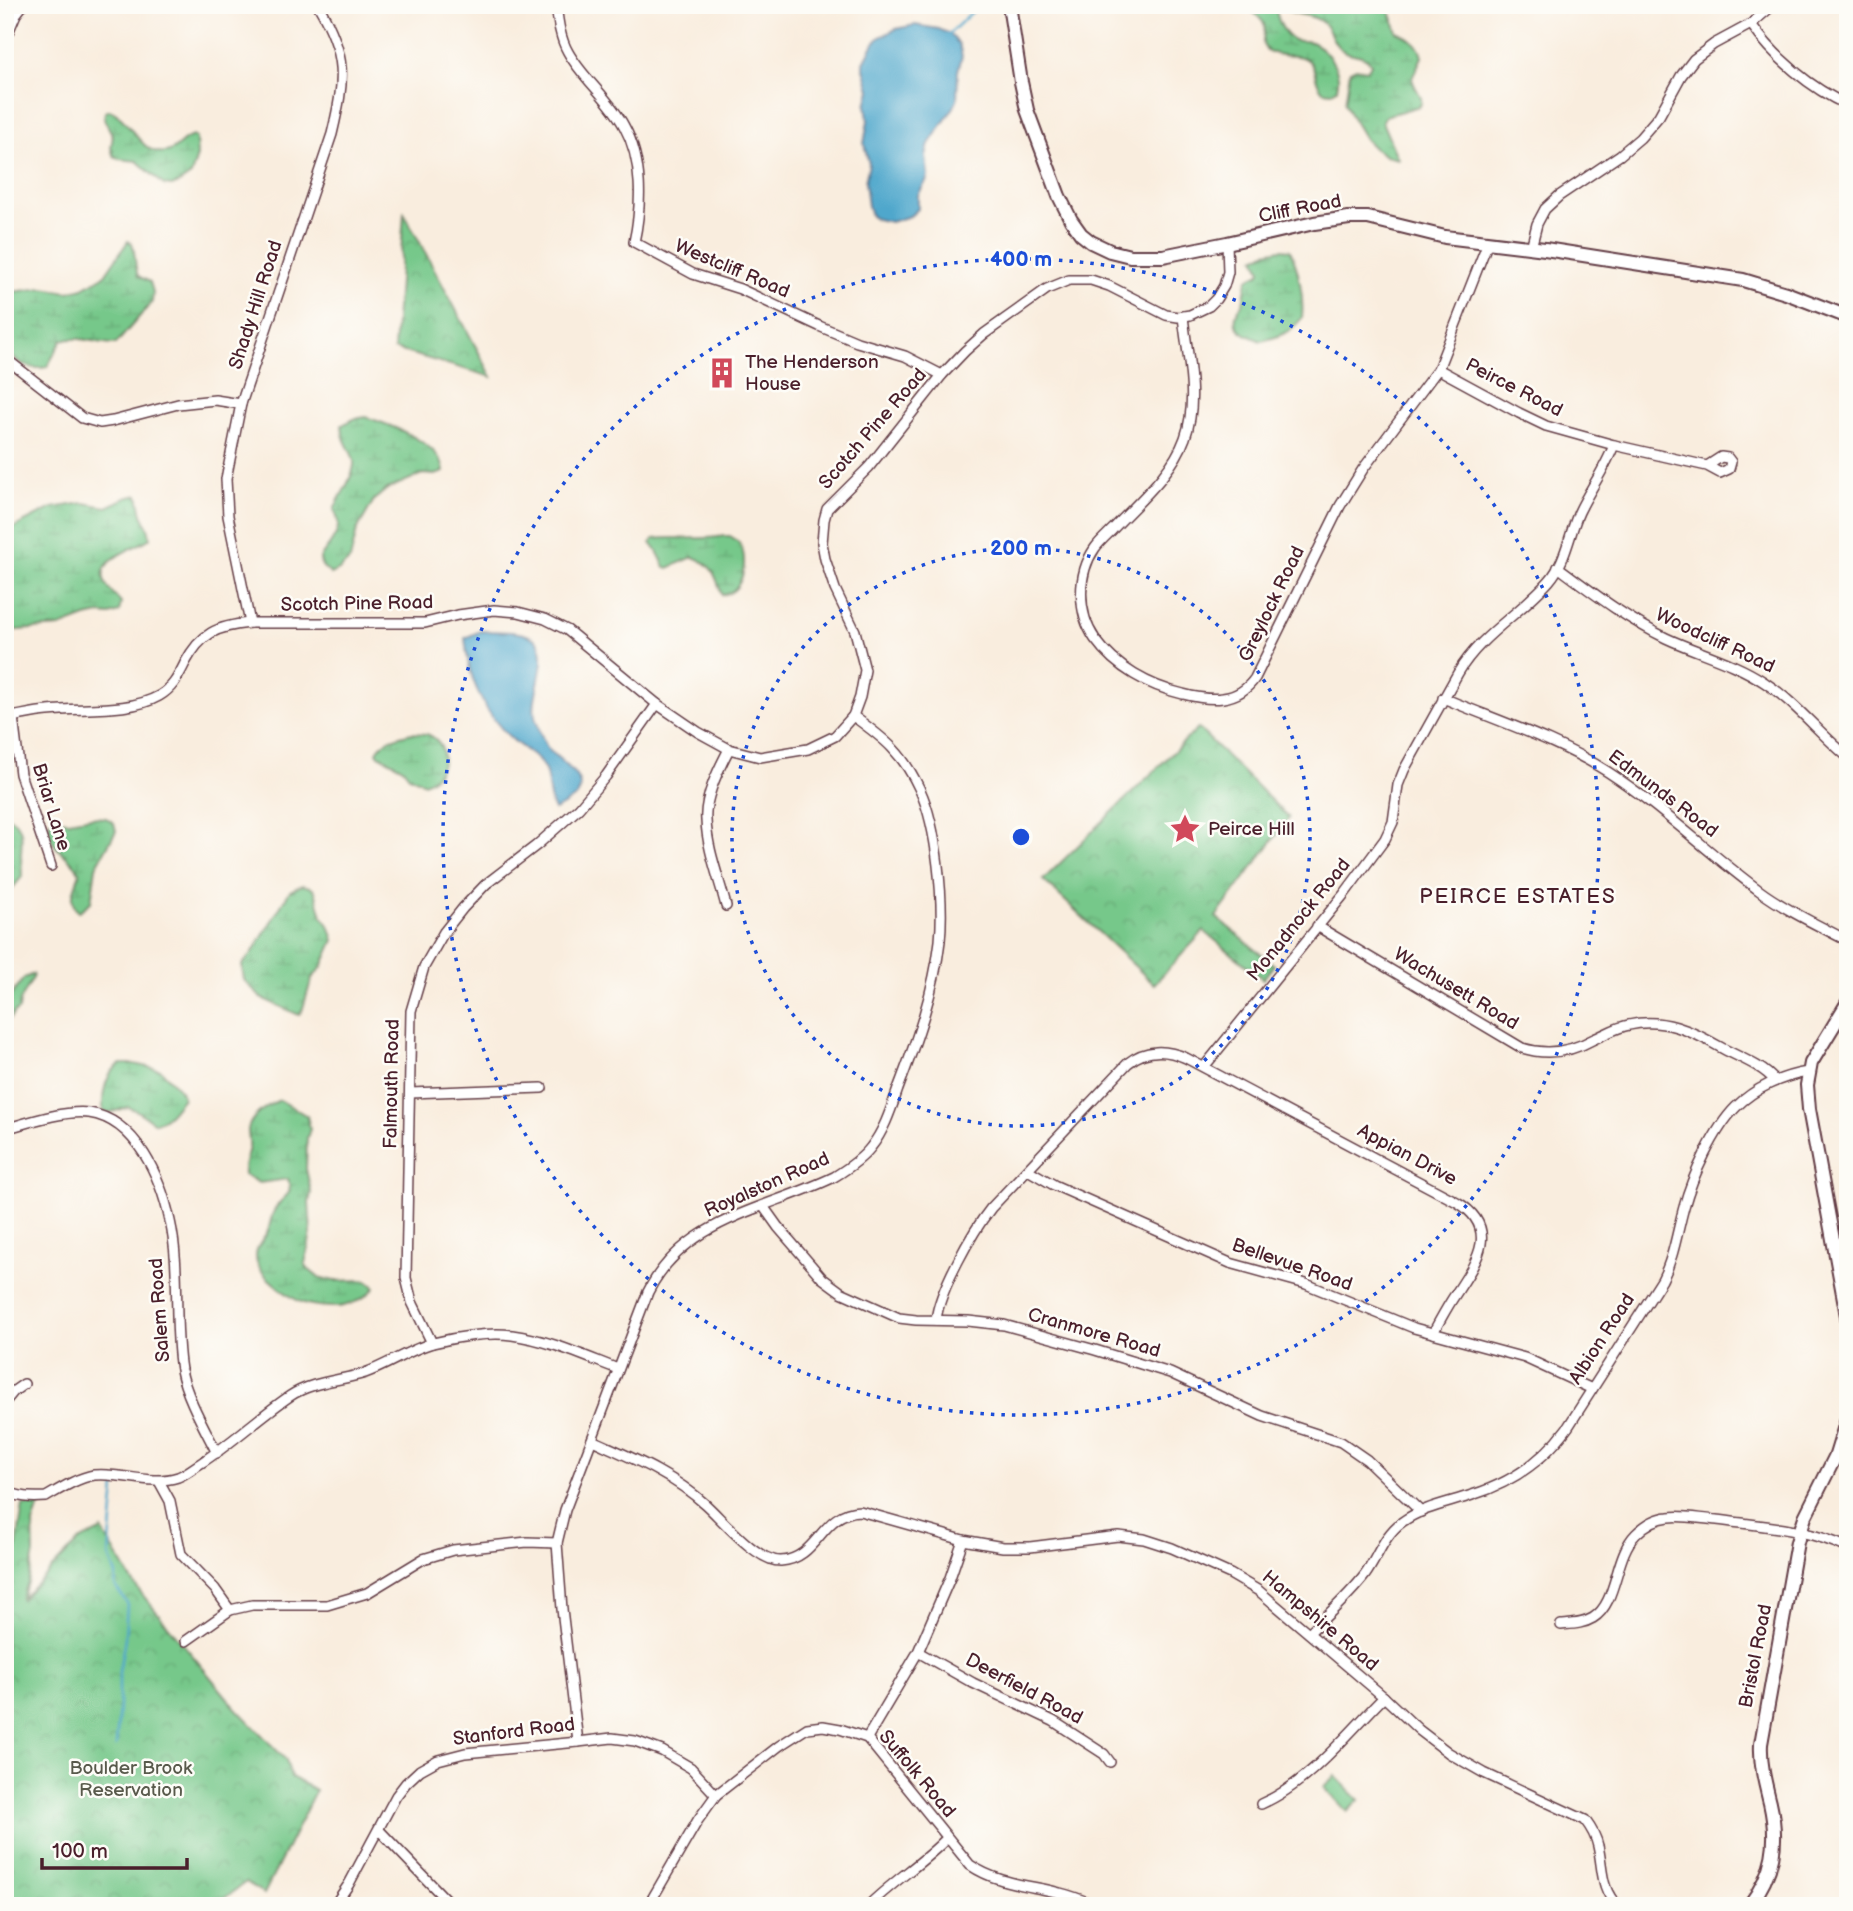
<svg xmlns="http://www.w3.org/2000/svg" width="1853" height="1911" viewBox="0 0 1853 1911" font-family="'Balsamiq Sans',sans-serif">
	<defs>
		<pattern id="wetland-marsh" width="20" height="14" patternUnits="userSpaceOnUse" patternTransform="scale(1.75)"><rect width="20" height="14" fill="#76c88a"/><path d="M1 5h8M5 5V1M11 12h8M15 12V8" fill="none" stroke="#68ab77"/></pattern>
		<pattern id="park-crowns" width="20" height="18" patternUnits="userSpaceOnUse" patternTransform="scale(1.75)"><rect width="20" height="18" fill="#76c88a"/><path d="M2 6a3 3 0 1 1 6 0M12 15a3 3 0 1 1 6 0" fill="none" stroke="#68ab77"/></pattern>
	</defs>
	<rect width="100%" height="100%" fill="#fdfcf7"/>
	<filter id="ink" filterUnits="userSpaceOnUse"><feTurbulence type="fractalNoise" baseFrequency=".0143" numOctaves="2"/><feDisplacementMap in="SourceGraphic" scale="14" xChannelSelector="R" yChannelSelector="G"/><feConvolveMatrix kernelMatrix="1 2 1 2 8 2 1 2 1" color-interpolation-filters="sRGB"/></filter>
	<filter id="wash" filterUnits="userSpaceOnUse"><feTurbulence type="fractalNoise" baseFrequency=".00686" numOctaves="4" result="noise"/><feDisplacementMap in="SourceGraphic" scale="28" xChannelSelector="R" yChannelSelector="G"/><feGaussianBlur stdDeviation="1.57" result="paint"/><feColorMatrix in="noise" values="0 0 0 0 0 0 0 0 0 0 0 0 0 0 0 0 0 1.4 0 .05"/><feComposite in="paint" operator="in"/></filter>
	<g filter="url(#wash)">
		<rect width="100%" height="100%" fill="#f9edde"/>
		<g fill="url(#wetland-marsh)" stroke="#60745a" stroke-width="2">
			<path d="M1244,5H1388L1397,32C1409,37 1419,43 1422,57L1412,78C1414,90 1425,96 1420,106L1385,116L1382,122L1398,159L1386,156L1374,148L1365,139L1350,114L1345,103L1350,71L1356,68L1367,70L1371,64C1365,52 1352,57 1342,50C1332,44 1332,31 1323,23C1315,15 1302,16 1292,12C1286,10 1283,7 1276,6C1276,17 1283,35 1294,40C1299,42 1306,40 1311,42C1324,47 1337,64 1338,77C1339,81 1337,85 1337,89L1332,92L1323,91C1314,83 1317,69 1309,61C1300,52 1278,59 1267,50C1258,43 1267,33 1264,24C1261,17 1250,10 1244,5Z"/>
			<path d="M109,110C131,117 141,161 170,151C179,147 183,138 193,136L196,138L197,156L191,175L181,182L172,186L164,185L137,161L118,159L113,155L111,147L113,136L104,119L105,112Z"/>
			<path d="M128,241L132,243C136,254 134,265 138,276L150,282L153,292L152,302L116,344C96,344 83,336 62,340L47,367C26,371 22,363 5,352V293L43,288L68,292L83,288L105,275Z"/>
			<path d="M1281,249L1290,250C1299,270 1304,297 1302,318C1290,333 1279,337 1261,341C1249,336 1230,330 1237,313C1238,309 1241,306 1243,303C1245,295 1245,287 1248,279L1260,273L1261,270L1255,258L1266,252Z"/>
			<path d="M366,417C390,425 442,443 444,472L435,475L422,474L387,489L374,500L357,530L350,560L339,570L331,574C325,570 320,566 320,558C332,541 345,529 334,510C339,497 355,475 354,462C353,451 342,443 342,425L354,419Z"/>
			<path d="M138,495L142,515L148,527L150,538C138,548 90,559 107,586C111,592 117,597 121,603L119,612L110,615L99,614L86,617L60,627L5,631V529H11L52,508L84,503L107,507L126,498Z"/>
			<path d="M724,536H730C733,538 737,540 739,543C750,559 743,594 722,595C715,575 714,565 693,557L668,568L665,567L657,551L651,543L654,539C677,536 700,541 724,536Z"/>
			<path d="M412,733C417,734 425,733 429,735C452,746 444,776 424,783L409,776L403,768L379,755L377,752C383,739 399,736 412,733Z"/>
			<path d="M5,815C25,825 22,836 21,854C21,862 22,869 22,877L5,897Z"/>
			<path d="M92,817L106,818L114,823L116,831L96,867L91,902L78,912C67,900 76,886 80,873C73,858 53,850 49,834C48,830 49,826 49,822L55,820L68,821Z"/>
			<polygon points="302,885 310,887 315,891 322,916 329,925 334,940 322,967 312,978 302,1011 299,1015 261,998 244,980 242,965 253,952 290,891"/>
			<polygon points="33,974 34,976 20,1001 19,1009 14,1013 5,1026 5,999 9,998 24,978"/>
			<path d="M121,1064H134L161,1070L181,1091L183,1098C174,1108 169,1119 155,1123L137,1111L128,1107L109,1113L103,1111C102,1095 105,1072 121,1064Z"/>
			<path d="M280,1100L307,1116L310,1129L307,1138L306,1169L311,1192L309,1203L311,1233L305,1264L308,1269L318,1277L334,1281L362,1280L367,1281L375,1287C366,1299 346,1308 332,1307C306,1306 297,1303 277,1286C267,1278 252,1265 257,1250C259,1243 265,1238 268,1231C271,1222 271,1213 277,1206C286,1193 293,1197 288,1179L259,1183L244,1175C243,1164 247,1157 249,1147C250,1142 248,1136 248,1130C250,1116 268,1105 280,1100Z"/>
		</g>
		<g fill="url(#park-crowns)" stroke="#60745a" stroke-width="2">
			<polygon points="404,213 492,377 394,349"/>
			<polygon points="1198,728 1289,818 1216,917 1274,965 1263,979 1204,931 1154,984 1043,880"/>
			<polygon points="23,1505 39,1506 33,1524 34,1554 28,1583 21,1600 79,1541 102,1530 136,1587 235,1707 286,1760 291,1777 316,1790 264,1894 246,1882 214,1906 5,1906 5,1591 13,1571"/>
		</g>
		<polygon fill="#76c88a" stroke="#60745a" stroke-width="2" points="1335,1776 1359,1800 1347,1812 1323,1787"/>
		<g fill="#4fa7cc" stroke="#4c637c" stroke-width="2">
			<polygon points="915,25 939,29 950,34 959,44 962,56 958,71 957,100 954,107 929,144 926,156 928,175 927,180 918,195 918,209 910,216 891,222 876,219 871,216 868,206 865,182 869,164 864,144 868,120 866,105 870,90 864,69 864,62 874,43 880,37 896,29"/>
			<path d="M480,631C495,632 526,629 537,641C552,659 528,698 536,720C539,729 543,743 549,750C559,760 590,779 577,796C576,797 568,802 568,802C563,806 559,808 554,810C547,797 550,781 544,768C537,755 522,749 512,739C482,712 468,678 465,638Z"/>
		</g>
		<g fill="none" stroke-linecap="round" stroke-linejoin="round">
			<g stroke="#4fa7cc" stroke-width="2.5">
				<polyline points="948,35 975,9 976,5"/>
				<polyline points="115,1487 109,1555 116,1575 115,1586 127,1603 125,1639 119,1671 119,1706 116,1746"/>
			</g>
		</g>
	</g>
	<g filter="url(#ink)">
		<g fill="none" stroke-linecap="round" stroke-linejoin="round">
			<g stroke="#643e46" stroke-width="12">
				<g id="street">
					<path d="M556,5C558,21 560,38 568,52C583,79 609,98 624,126C643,160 642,205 634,242L693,274L740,289L819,326L857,342L905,356L942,375"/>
					<path d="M1751,24C1774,57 1811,89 1848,105"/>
					<polyline points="5,40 16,14 23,5"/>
					<polyline points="1531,248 1537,224 1545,209 1559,196 1620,155 1640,138 1659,116 1681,76 1694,59 1714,44 1751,24 1773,5"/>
					<path d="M1183,316C1187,356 1199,399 1185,438C1172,474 1139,501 1113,529C1107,535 1100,541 1095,548C1077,574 1077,613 1095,639C1116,668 1149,686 1183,694C1210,701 1238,703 1255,678L1340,506L1363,469L1438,369L1488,242"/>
					<polyline points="5,358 82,418 100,423 113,421 178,404 215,400 241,404"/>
					<polyline points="1438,369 1519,413 1546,426 1614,445 1707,466 1720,473 1729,469 1731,462 1728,458 1721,457 1707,466"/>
					<path d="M1558,567C1593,593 1627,619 1666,638C1698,653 1734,662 1764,682C1795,702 1819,733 1848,757"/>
					<path d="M250,623L228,516L226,479L241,404L332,134C345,79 348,56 318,5"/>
					<path d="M1443,698C1498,721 1558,740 1608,772C1662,807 1708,853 1760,891C1787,911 1818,925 1848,941"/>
					<polyline points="13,717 20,774 51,866"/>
					<path d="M5,718C19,716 34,712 48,711C82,707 129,713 159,696C173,688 178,677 185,663C201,633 217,626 250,623H425L458,615L494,610L518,612L545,619L567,630L657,704L698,732L729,749L760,757L808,749L835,736L853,716L860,697L865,670L855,631L835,589L825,559L822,543L824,520L827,509L869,467L942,375L965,351L984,334L1047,289L1069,280H1091L1109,286L1166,315L1178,317L1190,315L1209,306L1216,299L1224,286L1228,272L1227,243"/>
					<path d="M726,906C719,878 707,849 706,820C704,798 719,768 729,749"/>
					<path d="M1317,926L1522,1048C1548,1056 1571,1052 1594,1039C1606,1034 1617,1027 1629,1025C1663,1017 1692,1031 1720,1047C1738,1057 1762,1065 1775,1081"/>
					<path d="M1204,1067L1345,893L1385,839L1393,822L1398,785L1404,770L1458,673C1480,635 1520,614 1549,581C1566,562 1569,534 1579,512C1590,489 1605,469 1614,445"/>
					<polyline points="410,1093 542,1088"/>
					<path d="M5,1129C29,1122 65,1110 89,1113C137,1120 161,1179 170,1221C181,1269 173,1321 181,1370C186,1396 205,1429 217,1453"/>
					<polyline points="1028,1170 1054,1185 1230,1263 1306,1284 1414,1328 1525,1358 1592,1389"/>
					<polyline points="763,1206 778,1227 822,1278 841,1292 899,1318 916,1320 968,1321 1004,1325 1095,1350 1170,1373 1262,1416 1341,1442 1367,1460 1421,1512"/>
					<path d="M936,1320C939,1291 972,1232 991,1208L1128,1063C1145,1049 1166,1049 1186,1058L1457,1202C1502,1229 1475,1264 1455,1295C1447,1307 1440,1320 1433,1333"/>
					<polyline points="432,1343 412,1302 406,1278 411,1011 424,967 444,932 463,908 486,884 537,845 579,808 606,776 657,704"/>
					<polyline points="5,1402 14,1391 24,1384"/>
					<path d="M592,1440C632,1458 672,1474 705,1504C722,1519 757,1562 781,1561C818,1559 821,1512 860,1511L963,1540L1003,1547H1030L1118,1536L1144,1539L1172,1548L1230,1574L1259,1591L1384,1697L1419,1730L1449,1753L1484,1773L1585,1820C1591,1828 1596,1836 1598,1846C1603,1867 1600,1890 1618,1906"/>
					<polyline points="159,1481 170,1501 181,1554 215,1589 230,1610"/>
					<path d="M5,1490C17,1498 32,1498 46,1497C60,1489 77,1478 94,1475C122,1472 150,1486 178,1477C186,1474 193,1468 201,1463C232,1443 259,1417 290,1396C313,1381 340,1381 365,1373C388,1365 410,1349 433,1343C456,1337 489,1332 512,1335C549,1340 584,1356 618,1369"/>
					<path d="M1561,1625C1572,1624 1583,1624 1593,1618C1618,1603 1614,1556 1636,1534C1645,1525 1656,1518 1669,1517C1684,1515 1701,1519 1717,1520C1761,1526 1807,1528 1848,1548"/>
					<path d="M1309,1633C1328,1614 1349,1596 1365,1575C1378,1557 1383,1536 1402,1522C1423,1507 1449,1503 1472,1495C1511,1483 1544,1460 1568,1427L1662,1280C1674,1257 1677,1232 1684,1207C1692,1177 1714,1129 1736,1107C1755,1088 1782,1076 1808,1072"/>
					<polyline points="186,1641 230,1610 252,1605 327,1605 367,1593 423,1559 453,1550 527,1542 557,1543"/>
					<polyline points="918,1652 973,1683 1053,1721 1104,1754 1110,1762"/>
					<polyline points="867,1738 918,1652 950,1578 963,1540"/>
					<path d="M578,1742L562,1609L557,1543L565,1510L648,1292C685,1218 766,1210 834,1177C847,1169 862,1159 871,1147C884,1131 891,1109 898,1089C916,1042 934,992 940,941C944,901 937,827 920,790C903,753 885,739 853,716"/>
					<path d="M1261,1804C1308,1784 1348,1733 1384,1697"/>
					<polyline points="379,1830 452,1906"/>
					<polyline points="334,1906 349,1884 396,1796 406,1783 420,1770 438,1760 465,1753 578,1742 612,1738 635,1741 662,1751 691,1768 716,1795"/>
					<path d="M648,1906L698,1820L716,1795L779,1746L807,1728L823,1726L840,1729L867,1738L970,1865C998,1884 1029,1885 1060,1893C1073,1896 1085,1901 1097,1906"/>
					<path d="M868,1906C893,1881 923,1863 947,1838"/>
				</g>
			</g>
			<g stroke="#643e46" stroke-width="16">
				<g id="secondary">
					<polyline points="1009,5 1021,82 1027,110 1059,196 1071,220 1081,234 1091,242 1110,251 1130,256 1163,256 1227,243 1314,223 1349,218 1368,218 1445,237 1545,249 1743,280 1786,293 1848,317"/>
					<polyline points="1848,1002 1811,1063 1807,1085 1809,1109 1848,1321"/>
					<path d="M1749,1906C1774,1873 1779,1842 1770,1803C1765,1783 1760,1764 1761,1744L1797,1542L1805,1517L1836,1455L1848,1416"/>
				</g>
			</g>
			<use href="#street" stroke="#fff" stroke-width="9"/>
			<use href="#secondary" stroke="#fff" stroke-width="12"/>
		</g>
	</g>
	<g fill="none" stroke="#1d4ed8" stroke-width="3.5" stroke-dasharray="3.5 7">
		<circle cx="1021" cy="837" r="289"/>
		<circle cx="1021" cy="837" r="578"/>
	</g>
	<defs>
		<g id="building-bare" transform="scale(2.415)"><path d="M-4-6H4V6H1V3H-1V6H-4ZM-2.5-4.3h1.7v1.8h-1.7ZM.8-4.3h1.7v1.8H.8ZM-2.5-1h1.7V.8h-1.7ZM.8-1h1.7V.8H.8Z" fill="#d1495b" stroke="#fdfcf7" stroke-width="2.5" paint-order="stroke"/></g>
		<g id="sight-bare" transform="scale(2.415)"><path d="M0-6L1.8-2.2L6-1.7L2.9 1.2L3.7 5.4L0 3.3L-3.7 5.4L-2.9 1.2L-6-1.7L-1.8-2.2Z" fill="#d1495b" stroke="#fdfcf7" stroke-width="2.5" paint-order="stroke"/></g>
	</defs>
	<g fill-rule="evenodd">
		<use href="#building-bare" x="722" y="373"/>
		<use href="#sight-bare" x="1185" y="829"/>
	</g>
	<g text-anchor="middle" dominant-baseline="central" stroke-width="5" stroke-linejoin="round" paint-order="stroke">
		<g font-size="19" fill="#4a1f2b" stroke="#fdfcf7">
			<text transform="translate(1300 209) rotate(-11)">Cliff Road</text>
			<text transform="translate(732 269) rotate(23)">Westcliff Road</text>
			<text transform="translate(256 305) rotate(-72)">Shady Hill Road</text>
			<text transform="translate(1514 388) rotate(27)">Peirce Road</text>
			<text transform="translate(873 429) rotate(-49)">Scotch Pine Road</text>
			<text transform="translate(357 604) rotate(-1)">Scotch Pine Road</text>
			<text transform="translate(1272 604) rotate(-64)">Greylock Road</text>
			<text transform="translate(1715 641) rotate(25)">Woodcliff Road</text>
			<text transform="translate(1663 794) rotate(37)">Edmunds Road</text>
			<text transform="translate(51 807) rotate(73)">Briar Lane</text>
			<text transform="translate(1299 920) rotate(-51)">Monadnock Road</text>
			<text transform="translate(1456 989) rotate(31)">Wachusett Road</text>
			<text transform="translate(392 1084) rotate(-89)">Falmouth Road</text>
			<text transform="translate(1407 1155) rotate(28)">Appian Drive</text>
			<text transform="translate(767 1185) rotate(-24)">Royalston Road</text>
			<text transform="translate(1292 1265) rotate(19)">Bellevue Road</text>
			<text transform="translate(160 1310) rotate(-94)">Salem Road</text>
			<text transform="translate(1094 1333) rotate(16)">Cranmore Road</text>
			<text transform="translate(1602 1339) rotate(-57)">Albion Road</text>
			<text transform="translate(1320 1621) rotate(40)">Hampshire Road</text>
			<text transform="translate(1756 1656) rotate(-79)">Bristol Road</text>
			<text transform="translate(1024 1689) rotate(28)">Deerfield Road</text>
			<text transform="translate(514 1732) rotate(-7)">Stanford Road</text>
			<text transform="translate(917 1774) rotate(50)">Suffolk Road</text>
		</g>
		<g font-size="19" fill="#4a1f2b" stroke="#fdfcf7" text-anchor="start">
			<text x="745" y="362">The Henderson<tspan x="745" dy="22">House</tspan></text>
			<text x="1208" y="829">Peirce Hill</text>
		</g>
		<g font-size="19" fill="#595a4c" stroke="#fdfcf7">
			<text x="131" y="1768">Boulder Brook<tspan x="131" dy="22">Reservation</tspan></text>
		</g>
		<g font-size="21" letter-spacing="2" fill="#4a1f2b" stroke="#fdfcf7">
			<text x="1518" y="896">PEIRCE ESTATES</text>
		</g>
	</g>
	<circle cx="1021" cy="837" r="10" fill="#1d4ed8" stroke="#fdfcf7" stroke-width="3.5"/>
	<g font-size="21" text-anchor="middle" font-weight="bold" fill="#1d4ed8" stroke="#fdfcf7" stroke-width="5" stroke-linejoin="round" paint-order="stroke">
		<text x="1021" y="266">400 m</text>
		<text x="1021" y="555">200 m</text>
	</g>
	<rect width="1853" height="1911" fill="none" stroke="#fdfcf7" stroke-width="28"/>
	<path d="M42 1858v10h145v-10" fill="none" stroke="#4a1f2b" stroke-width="3.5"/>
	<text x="52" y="1858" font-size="21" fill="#4a1f2b" stroke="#fdfcf7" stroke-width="5" paint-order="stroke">100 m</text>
</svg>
